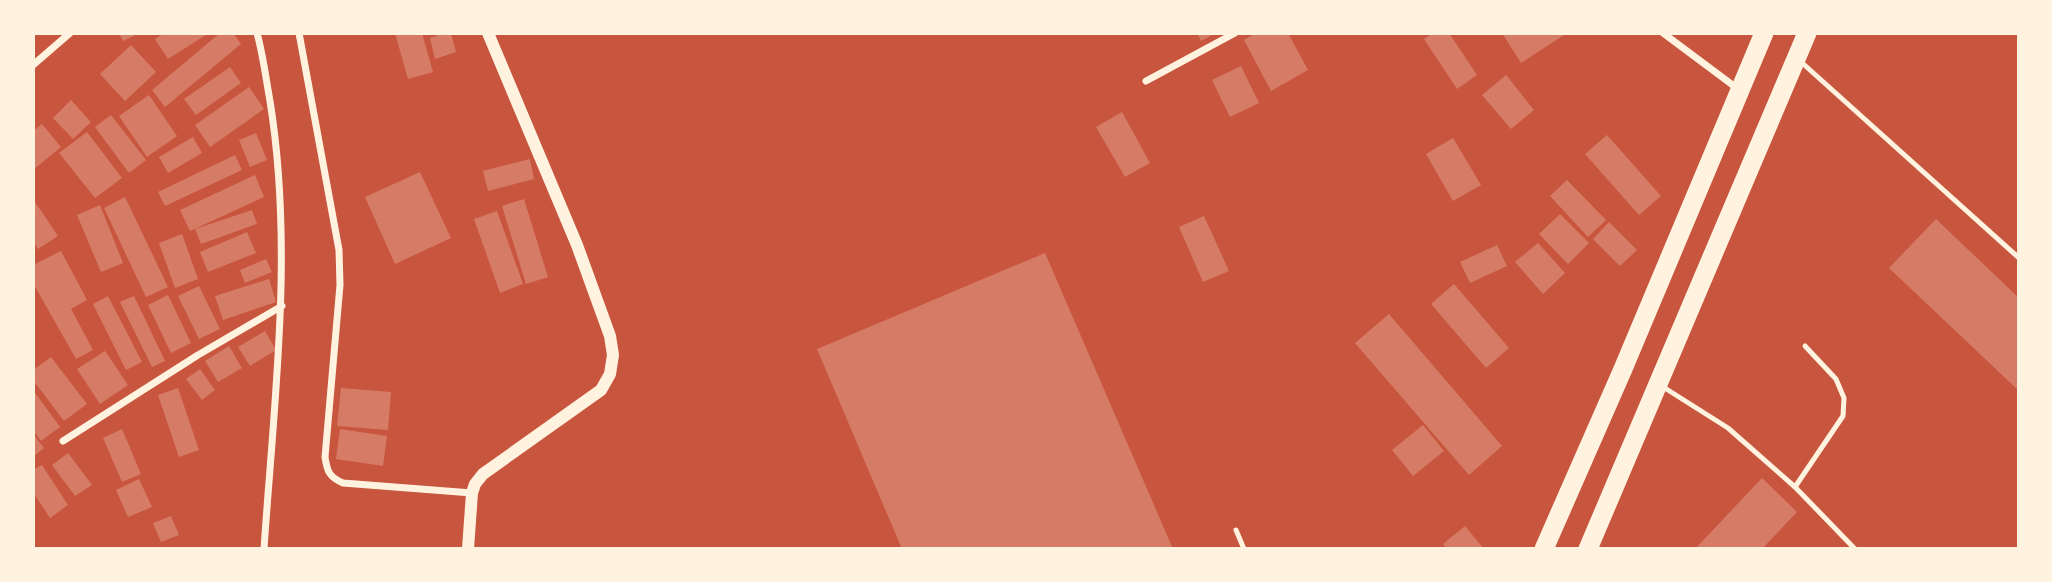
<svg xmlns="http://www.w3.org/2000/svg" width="2052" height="582" viewBox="0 0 2052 582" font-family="'Exo 2',sans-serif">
	<rect width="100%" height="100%" fill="#c8553d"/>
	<g fill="#d67c66">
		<polygon points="119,33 140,33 123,41"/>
		<polygon points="164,33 209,33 168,59 155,39"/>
		<polygon points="220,33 233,33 241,44 165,107 152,90"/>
		<polygon points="395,33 422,33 433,72 408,79"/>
		<polygon points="444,33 451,33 456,52 435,59 430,38"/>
		<polygon points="1197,33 1216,33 1201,41"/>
		<polygon points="1256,33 1288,33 1308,70 1271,91 1244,40"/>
		<polygon points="1433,33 1449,33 1477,75 1457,89 1424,39"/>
		<polygon points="1502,33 1567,33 1521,63"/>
		<polygon points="131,45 156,72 125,101 100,74"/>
		<polygon points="1241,66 1259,103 1230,117 1212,80"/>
		<polygon points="230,67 241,83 196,115 184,99"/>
		<polygon points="1506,75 1534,110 1511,129 1482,95"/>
		<polygon points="249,87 264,109 210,147 195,125"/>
		<polygon points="149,95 177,136 147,157 119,116"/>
		<polygon points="71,100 91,122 73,139 53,118"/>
		<polygon points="1122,112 1150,163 1125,177 1096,127"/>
		<polygon points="111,115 146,160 129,173 95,127"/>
		<polygon points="42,124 61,147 33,170 33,131"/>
		<polygon points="87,132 122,178 95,198 59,153"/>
		<polygon points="256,133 267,160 250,167 239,140"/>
		<polygon points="1607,135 1661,196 1639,215 1585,154"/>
		<polygon points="193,137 202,153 168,173 159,157"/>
		<polygon points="1453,138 1481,185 1453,201 1426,154"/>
		<polygon points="235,155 242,170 165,206 158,192"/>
		<polygon points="530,159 534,179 488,191 483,171"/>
		<polygon points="420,172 451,238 395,264 365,197"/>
		<polygon points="255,175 264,197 190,231 180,210"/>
		<polygon points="1567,180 1606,220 1588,237 1550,196"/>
		<polygon points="125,197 168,287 146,297 104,208"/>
		<polygon points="33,199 58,236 38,249 33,241"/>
		<polygon points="524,199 548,277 526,284 502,206"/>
		<polygon points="100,205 123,263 101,272 77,215"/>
		<polygon points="252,210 257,224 201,244 195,229"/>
		<polygon points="497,211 523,284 500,293 474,219"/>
		<polygon points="1560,214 1589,243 1568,264 1539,234"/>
		<polygon points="1204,216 1229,271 1203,282 1179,227"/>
		<polygon points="1936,219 2019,298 2019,391 1889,268"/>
		<polygon points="1609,222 1637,250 1620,266 1593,239"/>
		<polygon points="247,232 256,253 208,272 200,252"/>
		<polygon points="182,234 198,279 175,288 159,243"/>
		<polygon points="1538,243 1565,273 1543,294 1515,262"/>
		<polygon points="1497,245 1507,266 1470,283 1460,262"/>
		<polygon points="61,251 87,300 71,309 93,350 76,359 33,283 33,265"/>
		<polygon points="1045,253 1173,549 902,549 817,349"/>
		<polygon points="266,259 272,272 245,283 240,270"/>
		<polygon points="269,279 276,302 223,320 215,296"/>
		<polygon points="1454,284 1509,348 1486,368 1431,304"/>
		<polygon points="199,286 220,329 199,339 178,296"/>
		<polygon points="168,295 191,343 171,353 148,305"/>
		<polygon points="108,296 142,362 126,370 93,304"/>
		<polygon points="134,296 165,361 152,367 120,302"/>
		<polygon points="1389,314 1502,446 1469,475 1355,343"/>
		<polygon points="265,331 276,350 250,366 238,347"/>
		<polygon points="229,346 242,368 218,382 205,361"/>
		<polygon points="105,351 128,385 100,404 77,369"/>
		<polygon points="51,357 87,404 64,421 33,380 33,370"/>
		<polygon points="200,369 215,390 202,400 186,379"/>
		<polygon points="178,388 199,450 179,457 158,395"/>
		<polygon points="341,388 391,392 388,430 337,426"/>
		<polygon points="33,390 60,427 41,441 33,430"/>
		<polygon points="1423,425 1444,451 1413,476 1392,450"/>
		<polygon points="122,429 141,474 122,482 103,438"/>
		<polygon points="340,429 387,436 383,466 336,459"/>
		<polygon points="33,434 44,448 33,457"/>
		<polygon points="68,453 92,485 75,496 52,465"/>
		<polygon points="42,465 68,505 50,518 33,492 33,470"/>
		<polygon points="1762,478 1797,512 1762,549 1695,549"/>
		<polygon points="139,479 152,507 128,517 116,490"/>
		<polygon points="171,516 179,535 161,542 153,523"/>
		<polygon points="1465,526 1484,549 1447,549 1443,544"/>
	</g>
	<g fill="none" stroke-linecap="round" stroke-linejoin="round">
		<g stroke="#fff3e0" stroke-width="5">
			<polyline points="1800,61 2019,258"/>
			<polyline points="1660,385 1728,428 1795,487 1855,549"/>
			<polyline points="1795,487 1843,416 1844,398 1836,379 1805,346"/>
			<polyline points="1236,530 1244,549"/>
		</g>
		<g stroke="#fff3e0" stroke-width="7">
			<path d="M257,33C263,55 266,79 270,101C294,250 274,400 264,549"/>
			<path d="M299,33L339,250L340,285L325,457C327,471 329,477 343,483L472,493"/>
			<polyline points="1663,33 1738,89"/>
			<polyline points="33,65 70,33"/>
			<polyline points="1146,81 1235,33"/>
			<polyline points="63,441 198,355 282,306"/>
		</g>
		<polyline stroke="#fff3e0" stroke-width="12" points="468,549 472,493 475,484 483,474 601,390 610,374 613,355 610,336 577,245 488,33"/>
		<g stroke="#fff3e0" stroke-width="19">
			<polyline points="1544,549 1623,369 1764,33"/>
			<polyline points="1588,549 1807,33"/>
		</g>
	</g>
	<rect width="2052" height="582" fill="none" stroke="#fff3e0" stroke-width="70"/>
</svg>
